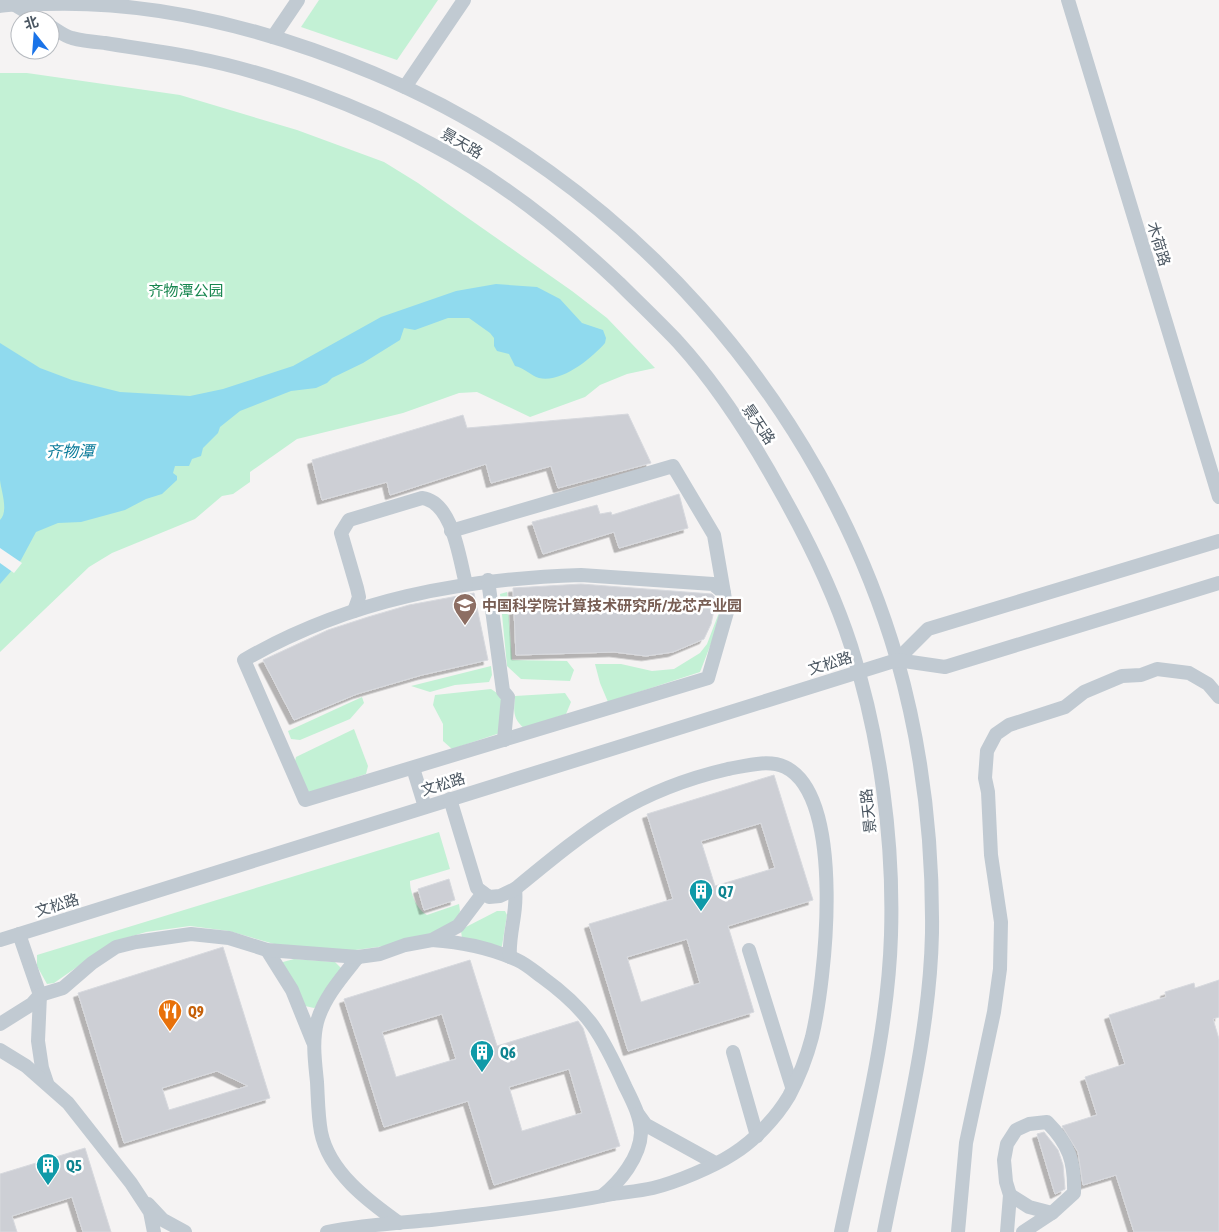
<svg xmlns="http://www.w3.org/2000/svg" width="1219" height="1232" viewBox="0 0 1219 1232" font-family="'Asap Condensed','Noto Sans SC',sans-serif">
	<defs>
		<filter id="shadow"><feDropShadow dx="-4.5" dy="4.5" stdDeviation="0" flood-color="#0004"/></filter>
	</defs>
	<rect width="100%" height="100%" fill="#f5f3f3"/>
	<g fill="#c3f1d5">
		<polygon points="319,0 438,0 397,60 301,27"/>
		<polygon points="0,73 27,73 180,95 297,130 384,162 418,183 572,291 607,318 655,368 627,374 600,385 585,397 530,417 477,392 459,393 403,413 297,439 250,472 250,482 233,494 222,496 195,519 112,553 89,567 0,652"/>
		<polygon points="507,592 512,660 567,661 574,670 570,681 521,679 507,666 500,594"/>
		<polygon points="720,610 721,618 700,672 608,702 600,683 595,664 621,664 652,671 674,669 700,653 707,644"/>
		<polygon points="491,666 492,675 489,682 455,685 430,692 411,686"/>
		<polygon points="491,689 500,695 505,720 500,733 452,749 443,741 443,724 433,705 435,695"/>
		<path d="M565,693L571,702L566,714L524,728C512,718 514,710 515,696Z"/>
		<polygon points="362,697 364,703 350,719 300,740 291,739 288,731"/>
		<polygon points="354,729 368,766 366,774 309,793 294,765 296,757"/>
		<path d="M439,832L450,869L410,881C410,892 416,909 427,915L459,904L460,911L457,920L432,933L385,946L348,951L274,944L229,931L190,926L146,932L113,942L54,983L47,984L37,966V955Z"/>
		<polygon points="497,911 505,911 507,915 502,946 499,949 462,938 461,931 464,928"/>
		<polygon points="294,959 335,962 341,968 320,1005 314,1008 305,1006 283,968 283,962"/>
	</g>
	<path fill="#90daee" d="M496,284L537,287L560,299L582,323L603,330L606,338L605,343C592,358 562,383 539,378C531,376 525,368 515,366L509,354L497,351L494,346V338L490,333L469,318H448L415,330L404,328L400,340L363,363L332,378L327,383L316,388L291,391L240,411L220,427L218,433L203,448L201,456L192,459L189,466H175L173,473L177,476V480L162,494L146,499L125,510L81,522L58,523L36,532L21,560L0,584V520C9,511 1,491 0,480C0,435 0,388 0,343L40,368L72,380L120,392L190,396L223,389L293,366L381,317L456,291Z"/>
	<polygon fill="#f5f3f3" points="0,548 22,563 14,573 0,563"/>
	<g fill="#cdcfd5" stroke="#d7d9de" fill-rule="evenodd" filter="url(#shadow)">
		<polygon points="628,414 651,463 558,488 551,466 491,483 486,464 390,495 387,482 322,500 312,460 463,415 467,428"/>
		<polygon points="679,494 688,528 619,548 614,532 543,554 532,522 597,505 600,514 611,512 612,515"/>
		<polygon points="581,584 712,594 715,597 715,606 711,624 704,639 673,652 646,656 614,652 516,655 513,588"/>
		<polygon points="474,593 488,660 422,675 357,694 294,720 263,660 328,630 368,617 409,605"/>
		<path d="M774,775L813,900L728,926L754,1012L628,1051L589,924L673,899L647,814ZM761,823L775,868L715,886L701,841ZM687,939L700,983L641,1002L627,957Z"/>
		<polygon points="449,879 455,900 424,910 418,889"/>
		<path d="M223,947L270,1098L124,1143L78,993ZM217,1071L248,1086L169,1110L162,1088Z"/>
		<path d="M470,960L497,1046L578,1021L583,1028L620,1146L494,1185L468,1101L384,1127L344,999ZM442,1014L456,1059L396,1077L382,1032ZM569,1069L582,1113L522,1131L509,1087Z"/>
		<polygon points="1219,980 1219,1017 1213,1019 1219,1039 1219,1232 1134,1232 1116,1175 1083,1185 1078,1152 1062,1126 1097,1115 1085,1077 1125,1064 1109,1015 1166,997 1165,992 1194,983 1195,988"/>
		<polygon points="1044,1132 1058,1150 1063,1165 1065,1189 1055,1194 1037,1134"/>
		<polygon points="85,1148 111,1232 83,1232 72,1197 12,1216 17,1232 0,1232 0,1174"/>
	</g>
	<g fill="none" stroke-linecap="round" stroke-linejoin="round">
		<g stroke="#c1cad2" stroke-width="14">
			<polyline points="1068,0 1219,497"/>
			<polyline points="15,5 40,20"/>
			<path d="M0,6C15,3 29,5 44,4C157,0 270,30 373,73C623,177 821,399 897,659C922,747 933,842 932,933C930,1033 903,1134 884,1232"/>
			<path d="M50,26C57,30 64,36 72,38C82,41 94,42 105,43C135,48 166,52 196,58C273,73 362,107 431,144C501,180 562,229 619,283C639,303 659,322 678,342C719,387 753,441 782,494C809,542 834,593 851,646C880,737 894,840 891,935C888,1035 861,1134 841,1232"/>
			<polyline points="273,37 298,0"/>
			<polyline points="405,87 464,0"/>
			<polyline points="451,531 673,466 714,535 724,593"/>
			<path d="M581,575L713,584L724,593L727,612L708,678L305,800L244,660C350,599 461,579 581,575Z"/>
			<polyline points="488,580 503,691 508,697 504,740"/>
			<path d="M354,611L359,597L357,588L341,533L349,520L422,498C453,502 459,558 466,584"/>
			<polyline points="897,660 928,629 1219,541"/>
			<polyline points="413,768 425,807"/>
			<polyline points="19,934 40,995 38,1041 42,1068 47,1083"/>
			<polyline points="0,940 897,660 945,667 1219,583"/>
			<path d="M432,940C460,942 491,948 517,960C526,964 534,971 542,977C589,1011 602,1035 625,1086C632,1100 641,1117 641,1133C640,1157 620,1182 602,1196"/>
			<polyline points="267,950 292,990 313,1042"/>
			<polyline points="749,950 792,1087"/>
			<path d="M358,957C343,976 324,997 317,1022C312,1042 315,1062 317,1082C318,1099 318,1116 321,1132C329,1172 368,1201 399,1223"/>
			<path d="M510,957C508,934 518,912 515,889"/>
			<polyline points="0,1024 32,1004 40,995 63,988 92,963 116,947 136,942 191,934 229,938 267,950 358,957 380,954 405,945 432,940 458,926 483,893"/>
			<polyline points="0,1050 26,1066 68,1103 131,1183 150,1212 154,1232"/>
			<polyline points="733,1052 757,1136"/>
			<polyline points="638,1114 646,1125 715,1163"/>
			<polyline points="1010,1195 1029,1207 1052,1213"/>
			<polyline points="148,1204 163,1220 185,1232"/>
			<path d="M327,1232C361,1225 396,1223 431,1220C492,1213 553,1206 613,1194C627,1192 640,1191 653,1188C677,1182 713,1167 733,1154C754,1141 776,1118 789,1096C798,1079 807,1056 812,1037C825,982 847,797 785,767C768,759 745,766 728,769C633,791 588,829 515,889L500,896L489,897L477,888L450,799"/>
			<polyline points="958,1232 966,1143 994,1012 1000,969 1001,922 991,855 988,792 985,778 987,751 996,734 1009,725 1065,707 1084,692 1122,676 1141,675 1157,669 1189,673 1208,684 1219,697"/>
			<path d="M1007,1232L1010,1195L1006,1182L1004,1160L1007,1144L1016,1130L1029,1124L1047,1122C1069,1144 1075,1162 1074,1193L1052,1213L1023,1232"/>
		</g>
	</g>
	<defs>
		<g id="university-pin" transform="scale(1.25)"><path d="M0 17L-7.5 6A9.5 9.5 0 1 1 7.5 6Z" fill="#8d6e63" stroke="#fff"/><path d="M0-5L7-2L0 1L-7-2ZM-4 1L0 2.5L4 1V4Q0 6-4 4Z" fill="#fff"/></g>
		<g id="building-pin" transform="scale(1.25)"><path d="M0 17L-7.5 6A9.5 9.5 0 1 1 7.5 6Z" fill="#0f9aa8" stroke="#fff"/><path d="M-4-6H4V6H1V3H-1V6H-4ZM-2.5-4.3h1.7v1.8h-1.7ZM.8-4.3h1.7v1.8H.8ZM-2.5-1h1.7V.8h-1.7ZM.8-1h1.7V.8H.8Z" fill="#fff"/></g>
		<g id="restaurant-pin" transform="scale(1.25)"><path d="M0 17L-7.5 6A9.5 9.5 0 1 1 7.5 6Z" fill="#e8710a" stroke="#fff"/><path d="M-5-6h1v4h1v-4h1v4h1v-4h1v5L-1.5 .5V6h-2V.5L-5-1ZM5-6V6H3V1.5H1.5Q1.5-4 5-6Z" fill="#fff"/></g>
	</defs>
	<g fill-rule="evenodd">
		<use href="#university-pin" x="465" y="605"/>
		<use href="#building-pin" x="701" y="891"/>
		<use href="#restaurant-pin" x="170" y="1011"/>
		<use href="#building-pin" x="482" y="1052"/>
		<use href="#building-pin" x="48" y="1165"/>
	</g>
	<g text-anchor="middle" dominant-baseline="central" stroke-width="5" stroke-linejoin="round" paint-order="stroke">
		<g font-size="15" fill="#4a5661" stroke="#fff">
			<text transform="translate(462 143) rotate(30)">景天路</text>
			<text transform="translate(1159 244) rotate(73)">木荷路</text>
			<text transform="translate(759 424) rotate(56)">景天路</text>
			<text transform="translate(830 663) rotate(-17)">文松路</text>
			<text transform="translate(443 784) rotate(-17)">文松路</text>
			<text transform="translate(868 811) rotate(-96)">景天路</text>
			<text transform="translate(57 905) rotate(-17)">文松路</text>
		</g>
		<g font-size="15" fill="#17864f" stroke="#fff">
			<text x="186" y="290">齐物潭公园</text>
		</g>
		<g font-size="15" font-weight="bold" fill="#785e54" stroke="#fff" text-anchor="start">
			<text x="482" y="605">中国科学院计算技术研究所/龙芯产业园</text>
		</g>
		<g font-size="15" font-weight="bold" fill="#0d838f" stroke="#fff" text-anchor="start">
			<text x="718" y="891">Q7</text>
			<text x="500" y="1052">Q6</text>
			<text x="66" y="1165">Q5</text>
		</g>
		<g font-size="15" font-weight="bold" fill="#c56008" stroke="#fff" text-anchor="start">
			<text x="188" y="1011">Q9</text>
		</g>
		<g font-size="16" font-style="italic" fill="#0c7c9b" stroke="#fff">
			<text x="70" y="451">齐物潭</text>
		</g>
	</g>
	<g transform="translate(35 35) rotate(343)"><circle r="24" fill="#ffffff" stroke="#b7bbc0"/>
	<path d="M0-4L9 19L0 12L-9 19Z" fill="#1a73e8"/>
	<text y="-8" font-size="14" font-weight="bold" text-anchor="middle" fill="#4a5661">北</text>
	</g>
</svg>
